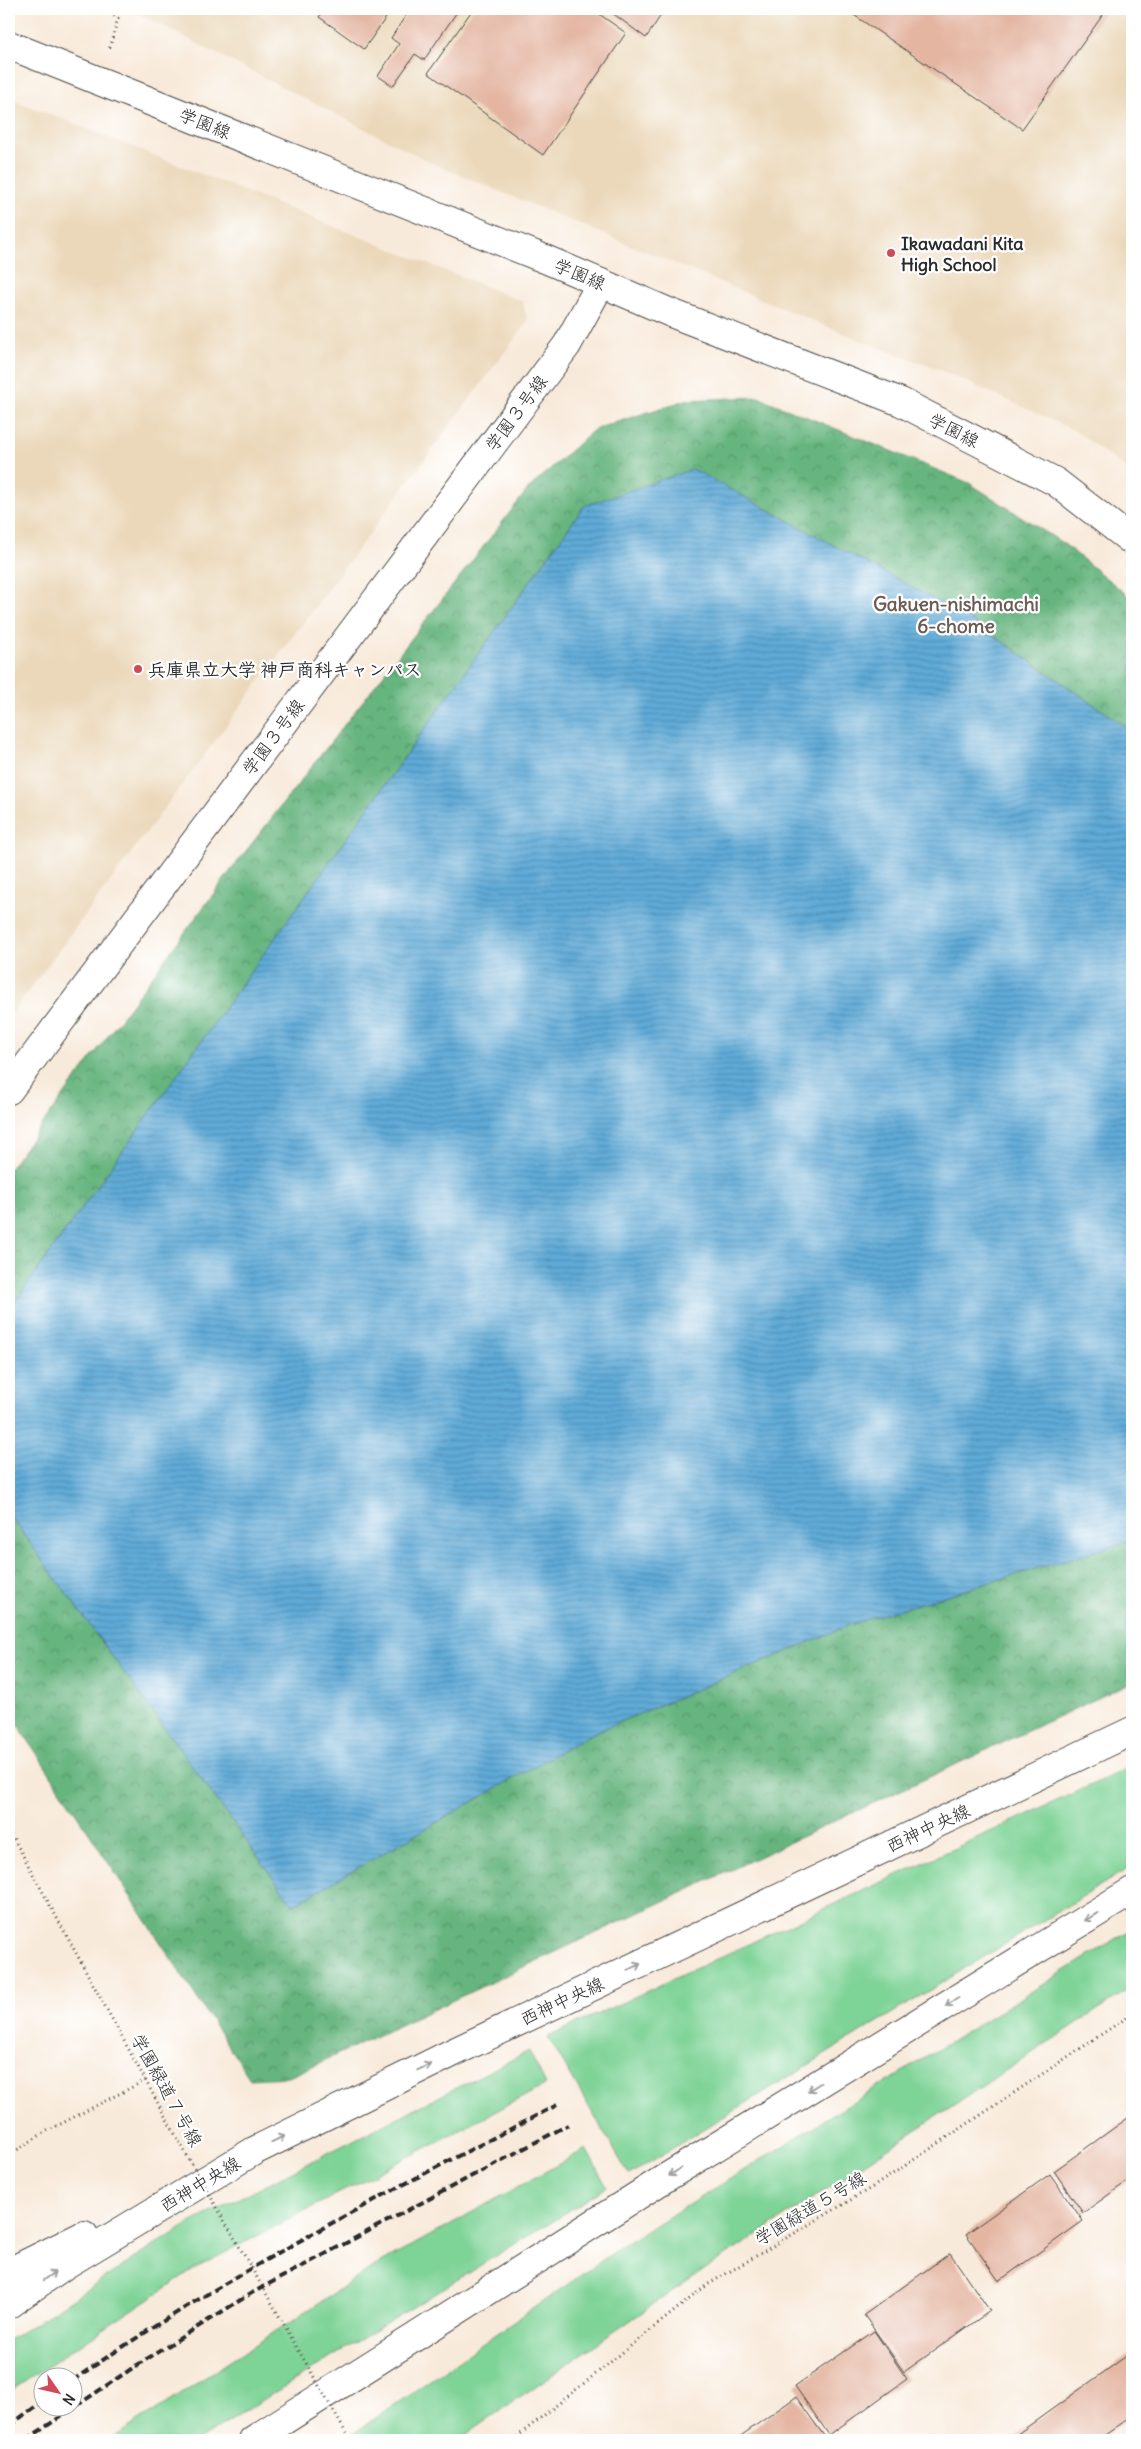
<svg xmlns="http://www.w3.org/2000/svg" width="1141" height="2449" viewBox="0 0 1141 2449" font-family="Delius,'Klee One',sans-serif">
	<defs>
		<pattern id="forest-crowns" width="20" height="18" patternUnits="userSpaceOnUse" patternTransform="scale(1.25)"><rect width="20" height="18" fill="#66b57f"/><path d="M2 6a3 3 0 1 1 6 0M12 15a3 3 0 1 1 6 0" fill="none" stroke="#549368"/></pattern>
		<pattern id="water-rules" width="6" height="5" patternUnits="userSpaceOnUse" patternTransform="scale(1.25)"><rect width="6" height="5" fill="#5faad8"/><path d="M0 2.5h6" fill="none" stroke="#4f8baf"/></pattern>
	</defs>
	<rect width="100%" height="100%" fill="#fff"/>
	<filter id="ink" filterUnits="userSpaceOnUse"><feTurbulence type="fractalNoise" baseFrequency=".02" numOctaves="2"/><feDisplacementMap in="SourceGraphic" scale="10" xChannelSelector="R" yChannelSelector="G"/><feConvolveMatrix kernelMatrix="1 2 1 2 8 2 1 2 1" color-interpolation-filters="sRGB"/></filter>
	<filter id="wash" filterUnits="userSpaceOnUse"><feTurbulence type="fractalNoise" baseFrequency=".0096" numOctaves="4" result="noise"/><feDisplacementMap in="SourceGraphic" scale="20" xChannelSelector="R" yChannelSelector="G"/><feGaussianBlur stdDeviation="1.12" result="paint"/><feColorMatrix in="noise" values="0 0 0 0 0 0 0 0 0 0 0 0 0 0 0 0 0 1.4 0 .05"/><feComposite in="paint" operator="in"/></filter>
	<g filter="url(#wash)">
		<rect width="100%" height="100%" fill="#f8eada"/>
		<g fill="#ebd8ba">
			<polygon points="129,9 1132,9 1132,473 1074,430 945,372 865,342 436,165"/>
			<polygon points="9,98 522,301 528,321 9,1017"/>
		</g>
		<g fill="#7ed396" stroke="#547f60">
			<polygon points="1132,1766 1132,1866 629,2175 548,2037"/>
			<polygon points="1132,1929 1132,1987 680,2286 458,2440 344,2440 627,2243"/>
			<polygon points="529,2051 546,2085 192,2270 9,2392 9,2340 188,2224"/>
			<polygon points="586,2149 607,2187 198,2440 110,2440 372,2268"/>
		</g>
		<g fill="url(#forest-crowns)" stroke="#487055">
			<polygon points="758,397 969,483 1064,544 1132,599 1132,731 965,616 584,506 9,1310 9,1169 232,869 529,488 595,429 686,400"/>
			<polygon points="9,1514 293,1905 589,1735 854,1623 1132,1540 1132,1682 289,2077 250,2079 9,1711"/>
		</g>
		<polygon fill="url(#water-rules)" stroke="#456a82" points="693,469 965,616 1132,731 1132,1540 854,1623 589,1735 293,1905 9,1514 9,1310 584,506"/>
		<g id="blocks">
			<g fill="#e4b6a2">
				<polygon points="324,9 392,9 364,49 319,17"/>
				<polygon points="410,9 459,9 424,60 415,54 393,86 378,76 399,44 391,38"/>
				<polygon points="473,9 592,9 626,33 543,155 428,73"/>
				<polygon points="607,9 665,9 646,38"/>
				<polygon points="845,9 1107,9 1022,129"/>
				<polygon points="1132,2115 1132,2178 1083,2213 1054,2171"/>
				<polygon points="1050,2174 1083,2221 999,2281 966,2234"/>
				<polygon points="950,2253 990,2311 904,2372 864,2315"/>
				<polygon points="874,2331 907,2379 829,2435 795,2386"/>
				<polygon points="1132,2352 1132,2416 1098,2440 1009,2440"/>
				<polygon points="796,2397 827,2440 735,2440"/>
			</g>
		</g>
	</g>
	<g filter="url(#ink)">
		<use href="#blocks" fill-opacity="0" stroke="#4a4845" stroke-width="1"/>
		<g fill="none" stroke-linecap="round" stroke-linejoin="round">
			<g stroke="#4a4845" stroke-width="30">
				<g id="minor">
					<polyline points="9,45 545,259 671,313 901,402 1056,482 1132,541"/>
					<polyline points="9,1090 567,345 601,283"/>
					<polyline points="9,2272 84,2235"/>
					<polyline points="9,2304 65,2265 254,2151 452,2053 1132,1731"/>
					<polyline points="253,2440 659,2182 1132,1891"/>
				</g>
			</g>
			<g stroke="#4a4845" stroke-width="3" stroke-dasharray="1 4" stroke-linecap="butt">
				<polyline points="100,9 118,18 109,50"/>
				<polyline points="9,1830 172,2129"/>
				<polyline points="9,2155 45,2132 146,2080"/>
				<polyline points="513,2440 707,2285 876,2185 1132,2014"/>
			</g>
			<use href="#minor" stroke="#fff" stroke-width="28"/>
			<g stroke="#2b2b2b" stroke-width="4" stroke-dasharray="8 4" stroke-linecap="butt">
				<path d="M72,2381C225,2275 392,2190 557,2105"/>
				<polyline points="9,2426 42,2402"/>
				<polyline points="26,2440 131,2369 250,2294 568,2125"/>
			</g>
			<polyline stroke="#4a4845" stroke-width="3" stroke-dasharray="1 4" stroke-linecap="butt" points="172,2129 350,2440"/>
		</g>
		<defs><path id="oneway-shaft" d="M-6 0H5M1.5-3L5.5 0L1.5 3" fill="none" stroke-width="1.6" stroke-linecap="round" stroke-linejoin="round" transform="scale(1.25)"/></defs>
		<g stroke="#a0a0a0">
			<use href="#oneway-shaft" transform="translate(1091 1917) rotate(149)"/>
			<use href="#oneway-shaft" transform="translate(634 1967) rotate(-25)"/>
			<use href="#oneway-shaft" transform="translate(952 2002) rotate(148)"/>
			<use href="#oneway-shaft" transform="translate(424 2067) rotate(-26)"/>
			<use href="#oneway-shaft" transform="translate(814 2087) rotate(148)"/>
			<use href="#oneway-shaft" transform="translate(278 2139) rotate(-26)"/>
			<use href="#oneway-shaft" transform="translate(675 2172) rotate(148)"/>
			<use href="#oneway-shaft" transform="translate(49 2276) rotate(-35)"/>
		</g>
	</g>
	<g fill="#d1495b" stroke="#fff" stroke-width="2">
		<circle cx="891" cy="253" r="5"/>
		<circle cx="138" cy="669" r="5"/>
	</g>
	<g text-anchor="middle" dominant-baseline="central" stroke-width="4.5" stroke-linejoin="round" paint-order="stroke">
		<g font-size="18" fill="#2b2b2b" stroke="#fff">
			<text transform="translate(205 123) rotate(22)">学園線</text>
			<text transform="translate(580 274) rotate(23)">学園線</text>
			<text transform="translate(516 413) rotate(-53)">学園３号線</text>
			<text transform="translate(954 430) rotate(27)">学園線</text>
			<text transform="translate(273 737) rotate(-53)">学園３号線</text>
			<text transform="translate(928 1828) rotate(-25)">西神中央線</text>
			<text transform="translate(562 2001) rotate(-25)">西神中央線</text>
			<text transform="translate(167 2090) rotate(61)">学園緑道７号線</text>
			<text transform="translate(200 2184) rotate(-31)">西神中央線</text>
			<text transform="translate(810 2208) rotate(-31)">学園緑道５号線</text>
		</g>
		<g font-size="18" font-weight="bold" fill="#2b2b2b" stroke="#fff" text-anchor="start">
			<text x="901" y="243">Ikawadani Kita<tspan x="901" dy="21">High School</tspan></text>
			<text x="148" y="669">兵庫県立大学 神戸商科キャンパス</text>
		</g>
		<g font-size="19" font-weight="bold" fill="#6c5c55" stroke="#fff">
			<text x="956" y="604">Gakuen-nishimachi<tspan x="956" dy="22">6-chome</tspan></text>
		</g>
	</g>
	<rect width="1141" height="2449" fill="none" stroke="#fff" stroke-width="30"/>
	<g transform="translate(58 2392) rotate(124)"><circle r="24" fill="#ffffff" stroke="#aaaaaa"/>
	<path d="M0-4L9 19L0 12L-9 19Z" fill="#d1495b"/>
	<text y="-8" font-size="14" font-weight="bold" text-anchor="middle" fill="#2b2b2b">N</text>
	</g>
</svg>
